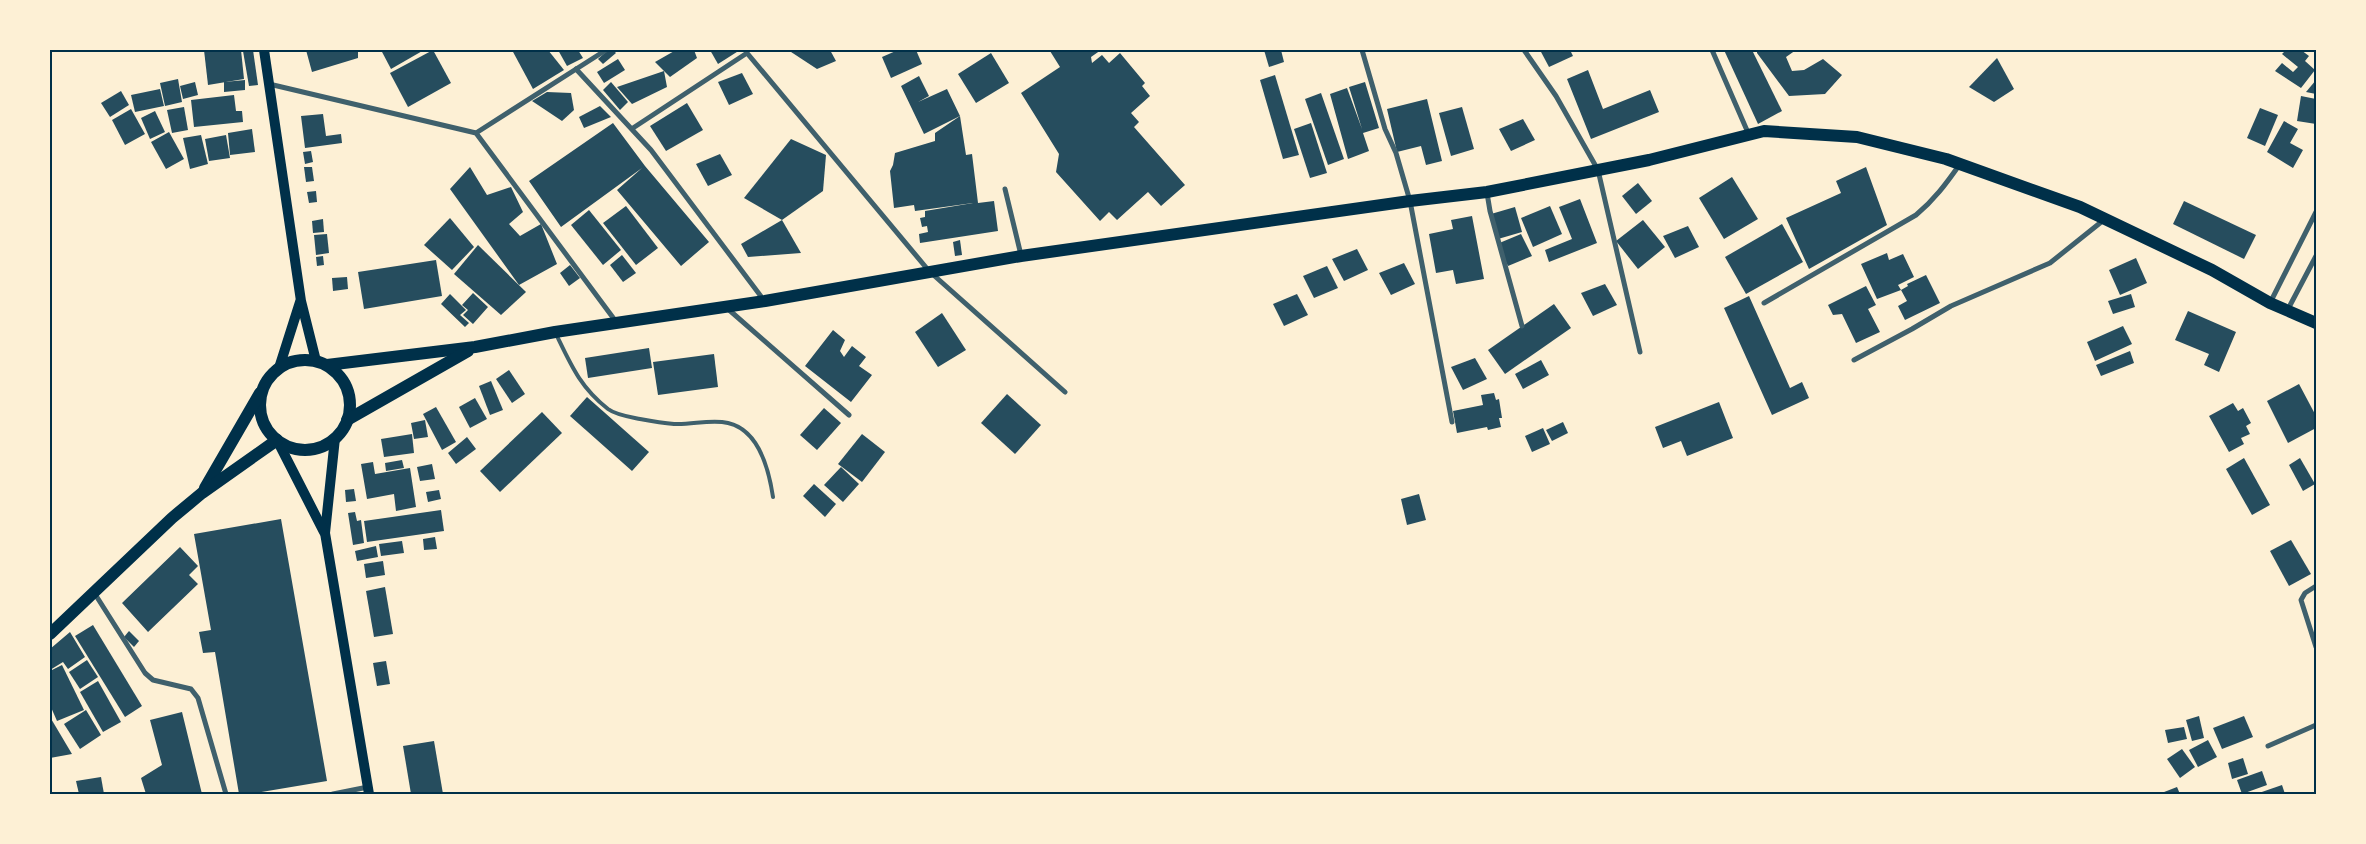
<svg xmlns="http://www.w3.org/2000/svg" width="2366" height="844" viewBox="0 0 2366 844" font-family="'Sofia Sans Condensed',sans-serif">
	<rect width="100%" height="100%" fill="#fdf0d5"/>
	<g fill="#264d5e">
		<polygon points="204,50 241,50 244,79 208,85"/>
		<polygon points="253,50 258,85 249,86 243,51"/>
		<polygon points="306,50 358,50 358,58 312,72"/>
		<polygon points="381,50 424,50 391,69"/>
		<polygon points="433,50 451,83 408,107 390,73"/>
		<polygon points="512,50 548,50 564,70 533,89"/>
		<polygon points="558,50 578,50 583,58 567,66"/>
		<polygon points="608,50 613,50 616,53 603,64 598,59"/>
		<polygon points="676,50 694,50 697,58 670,77 655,62"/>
		<polygon points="710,50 740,50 718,64"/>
		<polygon points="788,50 830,50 836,61 817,69"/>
		<polygon points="898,50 916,50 922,64 891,78 882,57"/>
		<polygon points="1052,50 1101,50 1091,57 1092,63 1102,55 1109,63 1120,53 1145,83 1142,86 1150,96 1131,113 1139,122 1134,127 1185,185 1161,206 1148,192 1117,220 1109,212 1100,221 1056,172 1059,154 1021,93 1060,67 1050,51"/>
		<polygon points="1264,50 1281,50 1284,62 1269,67"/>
		<polygon points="1540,50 1570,50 1573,56 1549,67"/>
		<polygon points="1724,50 1752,50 1782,111 1758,124"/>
		<polygon points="1757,50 1796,50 1786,57 1792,71 1804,70 1823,59 1842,75 1825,94 1789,96 1757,53"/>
		<polygon points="2286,50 2301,50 2309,56 2305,61 2315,70 2301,88 2275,71 2282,63 2293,72 2298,67 2282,54"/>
		<polygon points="991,53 1009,83 976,103 958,74"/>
		<polygon points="1997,58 2014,89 1994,102 1969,87"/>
		<polygon points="618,59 625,70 604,83 597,72"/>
		<polygon points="1588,70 1603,109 1650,90 1659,112 1591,139 1567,79"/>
		<polygon points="664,71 667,87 632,104 617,87"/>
		<polygon points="742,73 753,94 729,105 718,82"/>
		<polygon points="1275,75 1299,155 1283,159 1260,80"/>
		<polygon points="919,76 929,96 918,102 947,89 960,116 924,134 901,86"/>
		<polygon points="178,79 182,102 165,106 160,83"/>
		<polygon points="245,80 245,90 224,92 224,82"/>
		<polygon points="2316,80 2316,94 2306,92"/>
		<polygon points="195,82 198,95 183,99 180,86"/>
		<polygon points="611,82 628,102 620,110 603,90"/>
		<polygon points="1365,82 1379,128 1363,133 1369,151 1348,159 1330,94 1347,88 1362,129 1349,87"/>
		<polygon points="160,89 164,106 135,112 131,95"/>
		<polygon points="121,91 129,105 110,117 101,103"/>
		<polygon points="547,92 571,93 574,110 562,121 532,101"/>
		<polygon points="1321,93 1344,159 1328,165 1305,99"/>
		<polygon points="234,95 236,111 242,111 243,122 194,127 191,100"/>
		<polygon points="2301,96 2316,99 2316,124 2297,121"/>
		<polygon points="1427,99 1442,161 1426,165 1421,146 1397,152 1387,109"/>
		<polygon points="687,103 703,130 666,151 650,126"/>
		<polygon points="600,106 611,117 584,128 579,117"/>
		<polygon points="184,107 188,130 172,133 167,110"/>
		<polygon points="1462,107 1474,149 1451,156 1439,113"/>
		<polygon points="2260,108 2278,115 2265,146 2247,138"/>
		<polygon points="131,109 145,134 125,145 112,120"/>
		<polygon points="155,111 165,132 150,139 141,118"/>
		<polygon points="323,114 326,136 341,134 342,143 305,148 301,116"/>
		<polygon points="960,116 966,155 972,154 978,203 994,201 998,231 920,243 919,234 928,232 927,226 922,227 920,218 925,217 925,211 973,203 915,211 914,205 894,208 890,171 893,165 895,153 935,141 935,133"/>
		<polygon points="1523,119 1535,140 1511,151 1499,129"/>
		<polygon points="2284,121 2298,129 2290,143 2303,150 2293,168 2267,152"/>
		<polygon points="613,123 645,166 709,242 681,266 617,190 642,168 561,227 529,181"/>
		<polygon points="1311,123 1327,173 1310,178 1294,129"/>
		<polygon points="252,129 255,152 230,155 228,133"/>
		<polygon points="169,132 184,159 166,169 151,142"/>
		<polygon points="201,135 208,164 190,169 183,138"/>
		<polygon points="226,135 230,158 209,161 205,139"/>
		<polygon points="791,139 826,155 823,191 782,220 744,198"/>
		<polygon points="311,151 313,162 305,164 303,152"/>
		<polygon points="720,154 732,175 708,186 696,164"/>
		<polygon points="304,167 312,167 314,181 306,182"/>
		<polygon points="470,167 487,195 511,187 523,212 509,224 520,236 541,224 557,264 519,285 450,189"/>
		<polygon points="1866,167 1887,225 1809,269 1786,218 1841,193 1836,181"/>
		<polygon points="1732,177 1758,219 1724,239 1699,198"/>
		<polygon points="1638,183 1652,201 1636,214 1622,196"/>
		<polygon points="316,191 317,202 309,203 307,192"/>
		<polygon points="1580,199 1597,243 1549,262 1545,250 1572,239 1559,207"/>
		<polygon points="2184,201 2256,235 2244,259 2173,224"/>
		<polygon points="626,206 658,248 636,265 603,223"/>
		<polygon points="1550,206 1562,234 1533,247 1521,218"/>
		<polygon points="1515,207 1522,232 1498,239 1491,214"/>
		<polygon points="589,210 621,250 603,265 571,225"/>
		<polygon points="1472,216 1484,279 1456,284 1453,270 1436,273 1429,234 1453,229 1451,220"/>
		<polygon points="450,218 474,247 452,270 424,245"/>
		<polygon points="323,219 324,232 313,233 312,221"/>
		<polygon points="782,220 801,253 748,257 741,244"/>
		<polygon points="1643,220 1665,247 1638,269 1616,241"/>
		<polygon points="1782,224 1803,262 1746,294 1725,257"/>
		<polygon points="1688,226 1699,247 1675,258 1663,236"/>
		<polygon points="327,234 329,253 316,255 314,235"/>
		<polygon points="1521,234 1532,256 1508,266 1497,244"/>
		<polygon points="960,240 962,255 955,256 953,242"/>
		<polygon points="478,245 526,292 501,315 454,274"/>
		<polygon points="1357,249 1368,270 1344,281 1332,259"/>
		<polygon points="1887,253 1889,260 1903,254 1914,277 1898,285 1901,290 1877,299 1861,264"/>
		<polygon points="622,255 636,273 623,282 610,265"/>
		<polygon points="323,256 324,265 317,266 316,257"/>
		<polygon points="2136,258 2147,283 2120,295 2109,270"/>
		<polygon points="436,260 442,296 364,309 358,272"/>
		<polygon points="1404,263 1415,284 1391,295 1379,273"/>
		<polygon points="570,265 580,278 569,286 560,273"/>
		<polygon points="1327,266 1338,288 1314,298 1303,276"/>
		<polygon points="1926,275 1940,303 1905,320 1898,306 1907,301 1901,290 1908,286 1907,284"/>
		<polygon points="347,277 348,289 333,291 332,278"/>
		<polygon points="1605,284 1617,305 1593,316 1581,293"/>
		<polygon points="1866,286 1876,305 1868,309 1880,332 1856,343 1842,314 1833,315 1828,305"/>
		<polygon points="473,293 488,307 473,324 463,315 468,310 462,305"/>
		<polygon points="450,294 466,310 460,315 469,323 465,327 441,304"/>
		<polygon points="1297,294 1308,315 1284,326 1273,304"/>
		<polygon points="2131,294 2135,307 2113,314 2108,301"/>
		<polygon points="1749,296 1790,388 1802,382 1809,398 1772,415 1724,308"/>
		<polygon points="1554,304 1571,328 1505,374 1488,350"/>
		<polygon points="2188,311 2236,332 2219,372 2204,365 2209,354 2175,340"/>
		<polygon points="942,313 966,350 938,367 915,332"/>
		<polygon points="2123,326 2132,344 2095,361 2087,342"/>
		<polygon points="833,330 845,340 840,351 844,357 852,346 866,357 859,366 872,375 851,402 805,366"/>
		<polygon points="649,348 652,368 588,378 585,358"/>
		<polygon points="2130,351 2134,363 2101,376 2096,365"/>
		<polygon points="714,354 718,387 658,395 653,362"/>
		<polygon points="1475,358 1487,379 1463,390 1451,367"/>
		<polygon points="1541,360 1549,375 1523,389 1515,374"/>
		<polygon points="509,370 525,394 512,403 496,379"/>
		<polygon points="491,381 503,410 490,415 479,386"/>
		<polygon points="2299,384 2316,416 2316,428 2288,443 2267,401"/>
		<polygon points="1494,393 1496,400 1499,399 1502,418 1499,418 1501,427 1488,430 1487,427 1457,433 1453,411 1483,405 1481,395"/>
		<polygon points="1007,394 1041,425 1015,454 981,423"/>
		<polygon points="587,397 649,452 632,471 570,416"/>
		<polygon points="475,398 487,419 470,428 459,407"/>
		<polygon points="1719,402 1733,438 1687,456 1681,441 1663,448 1655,427"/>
		<polygon points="2233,403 2238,411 2243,408 2251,423 2246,426 2250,434 2241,438 2244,444 2229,452 2209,416"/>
		<polygon points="436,407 456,442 442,450 423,414"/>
		<polygon points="824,408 841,423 817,450 800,435"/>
		<polygon points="542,412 562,433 500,492 480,471"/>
		<polygon points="425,420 428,437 414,439 411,423"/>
		<polygon points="1563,422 1568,433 1552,441 1546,430"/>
		<polygon points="1543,428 1550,444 1532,452 1525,436"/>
		<polygon points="412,434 414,453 384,457 381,439"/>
		<polygon points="862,434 885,452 862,482 838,464"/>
		<polygon points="467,437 476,449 456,464 448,453"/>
		<polygon points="2244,458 2270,505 2252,515 2226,469"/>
		<polygon points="2300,458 2315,484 2303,491 2289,465"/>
		<polygon points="402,460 404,468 386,471 385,463"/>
		<polygon points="373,462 375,474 410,468 416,507 396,511 394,494 367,499 361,464"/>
		<polygon points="432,464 435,479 420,481 417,467"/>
		<polygon points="841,467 859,484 843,502 824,485"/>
		<polygon points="814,484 836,504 825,517 803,496"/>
		<polygon points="354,489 356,501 346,502 345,490"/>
		<polygon points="439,490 441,499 428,502 426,492"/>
		<polygon points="1419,494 1426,520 1407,525 1401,499"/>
		<polygon points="441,510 444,531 367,542 364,521"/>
		<polygon points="355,512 357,521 361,520 364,543 353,545 348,513"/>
		<polygon points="281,519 327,781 250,794 239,794 215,652 203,653 199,632 211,630 194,534"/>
		<polygon points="435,537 437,549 424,550 423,539"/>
		<polygon points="2291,540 2311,574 2289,586 2270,551"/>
		<polygon points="402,541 404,553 381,556 379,544"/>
		<polygon points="376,546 378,557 357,561 355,551"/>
		<polygon points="180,547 198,566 189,575 198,584 148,632 122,603"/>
		<polygon points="383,561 385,575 366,578 364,564"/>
		<polygon points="385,587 393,634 374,637 366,591"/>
		<polygon points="93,625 142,706 125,717 75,636"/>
		<polygon points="129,631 139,641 134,647 124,637"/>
		<polygon points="70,632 85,657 68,669 63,662 50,670 50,649"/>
		<polygon points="87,660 98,677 80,689 69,672"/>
		<polygon points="386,661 390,684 377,686 373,663"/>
		<polygon points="62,665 84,710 57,721 50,705 50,671"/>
		<polygon points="98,681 121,722 103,732 80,692"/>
		<polygon points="86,710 101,735 80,749 64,724"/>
		<polygon points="182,712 202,794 146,794 141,778 162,765 150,720"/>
		<polygon points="2199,716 2204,738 2192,741 2186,720"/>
		<polygon points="2244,716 2253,737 2222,749 2213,728"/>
		<polygon points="50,717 72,754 50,758"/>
		<polygon points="2184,727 2187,739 2168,743 2165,730"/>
		<polygon points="2208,740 2217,757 2198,767 2189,750"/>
		<polygon points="434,741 443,794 411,794 403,746"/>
		<polygon points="2182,749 2195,767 2180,778 2167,759"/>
		<polygon points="2243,758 2248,774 2232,779 2228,763"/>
		<polygon points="2262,771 2267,785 2242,794 2237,780"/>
		<polygon points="101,777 104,794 79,794 76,781"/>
		<polygon points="2282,785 2285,794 2256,794"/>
		<polygon points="2177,787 2180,794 2159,794"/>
	</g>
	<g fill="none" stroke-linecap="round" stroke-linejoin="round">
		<path stroke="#3f606c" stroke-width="4" d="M556,334C571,365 580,387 608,409C616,415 630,417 640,419C651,421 663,423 674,424C692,425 711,419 728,423C759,430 769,470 773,497"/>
		<g stroke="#3f606c" stroke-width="5">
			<polyline points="1362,50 1385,129 1396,153 1410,201 1452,422"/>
			<polyline points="1524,50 1556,96 1598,170 1640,352"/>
			<polyline points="1712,50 1749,135"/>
			<polyline points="576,69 651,150 763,299"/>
			<polyline points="269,84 476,133 617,323"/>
			<polyline points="633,128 747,53 929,271 1065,392"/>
			<polyline points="476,133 606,50"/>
			<polyline points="1005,189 1021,255"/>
			<polyline points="1487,193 1490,211 1522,326"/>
			<path d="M1764,303L1916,215C1934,200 1946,184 1960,164"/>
			<polyline points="2270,303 2316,212"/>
			<polyline points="728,309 849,415"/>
			<polyline points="2287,311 2316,256"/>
			<polyline points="1854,360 1912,329 1951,306 2050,263 2105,219"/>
			<polyline points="2316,586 2305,593 2301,600 2316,647"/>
			<polyline points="95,594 145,673 153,680 191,689 198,698 226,794"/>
			<polyline points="2268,746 2316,725"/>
			<polyline points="333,794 368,787"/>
		</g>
		<g stroke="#003049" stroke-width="10">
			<polyline points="264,50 301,301 316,361"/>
			<polyline points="279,368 300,302"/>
			<polyline points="335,438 325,533 369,794"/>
			<polyline points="277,440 324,532"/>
		</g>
		<g stroke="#003049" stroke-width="12">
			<circle cx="305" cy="405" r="45"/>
			<polyline points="327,365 475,347 555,332 765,301 1021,256 1410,201 1487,192 1649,160 1764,131 1857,137 1946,159 2080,207 2212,270 2270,303 2316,323"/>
			<polyline points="347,420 468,351"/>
			<polyline points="205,488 260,393"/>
			<polyline points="50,634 172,518 202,493 277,440"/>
		</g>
	</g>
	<rect width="2366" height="844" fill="none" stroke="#fdf0d5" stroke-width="102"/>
	<rect x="51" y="51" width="2264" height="742" fill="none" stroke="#003049" stroke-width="2"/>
</svg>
